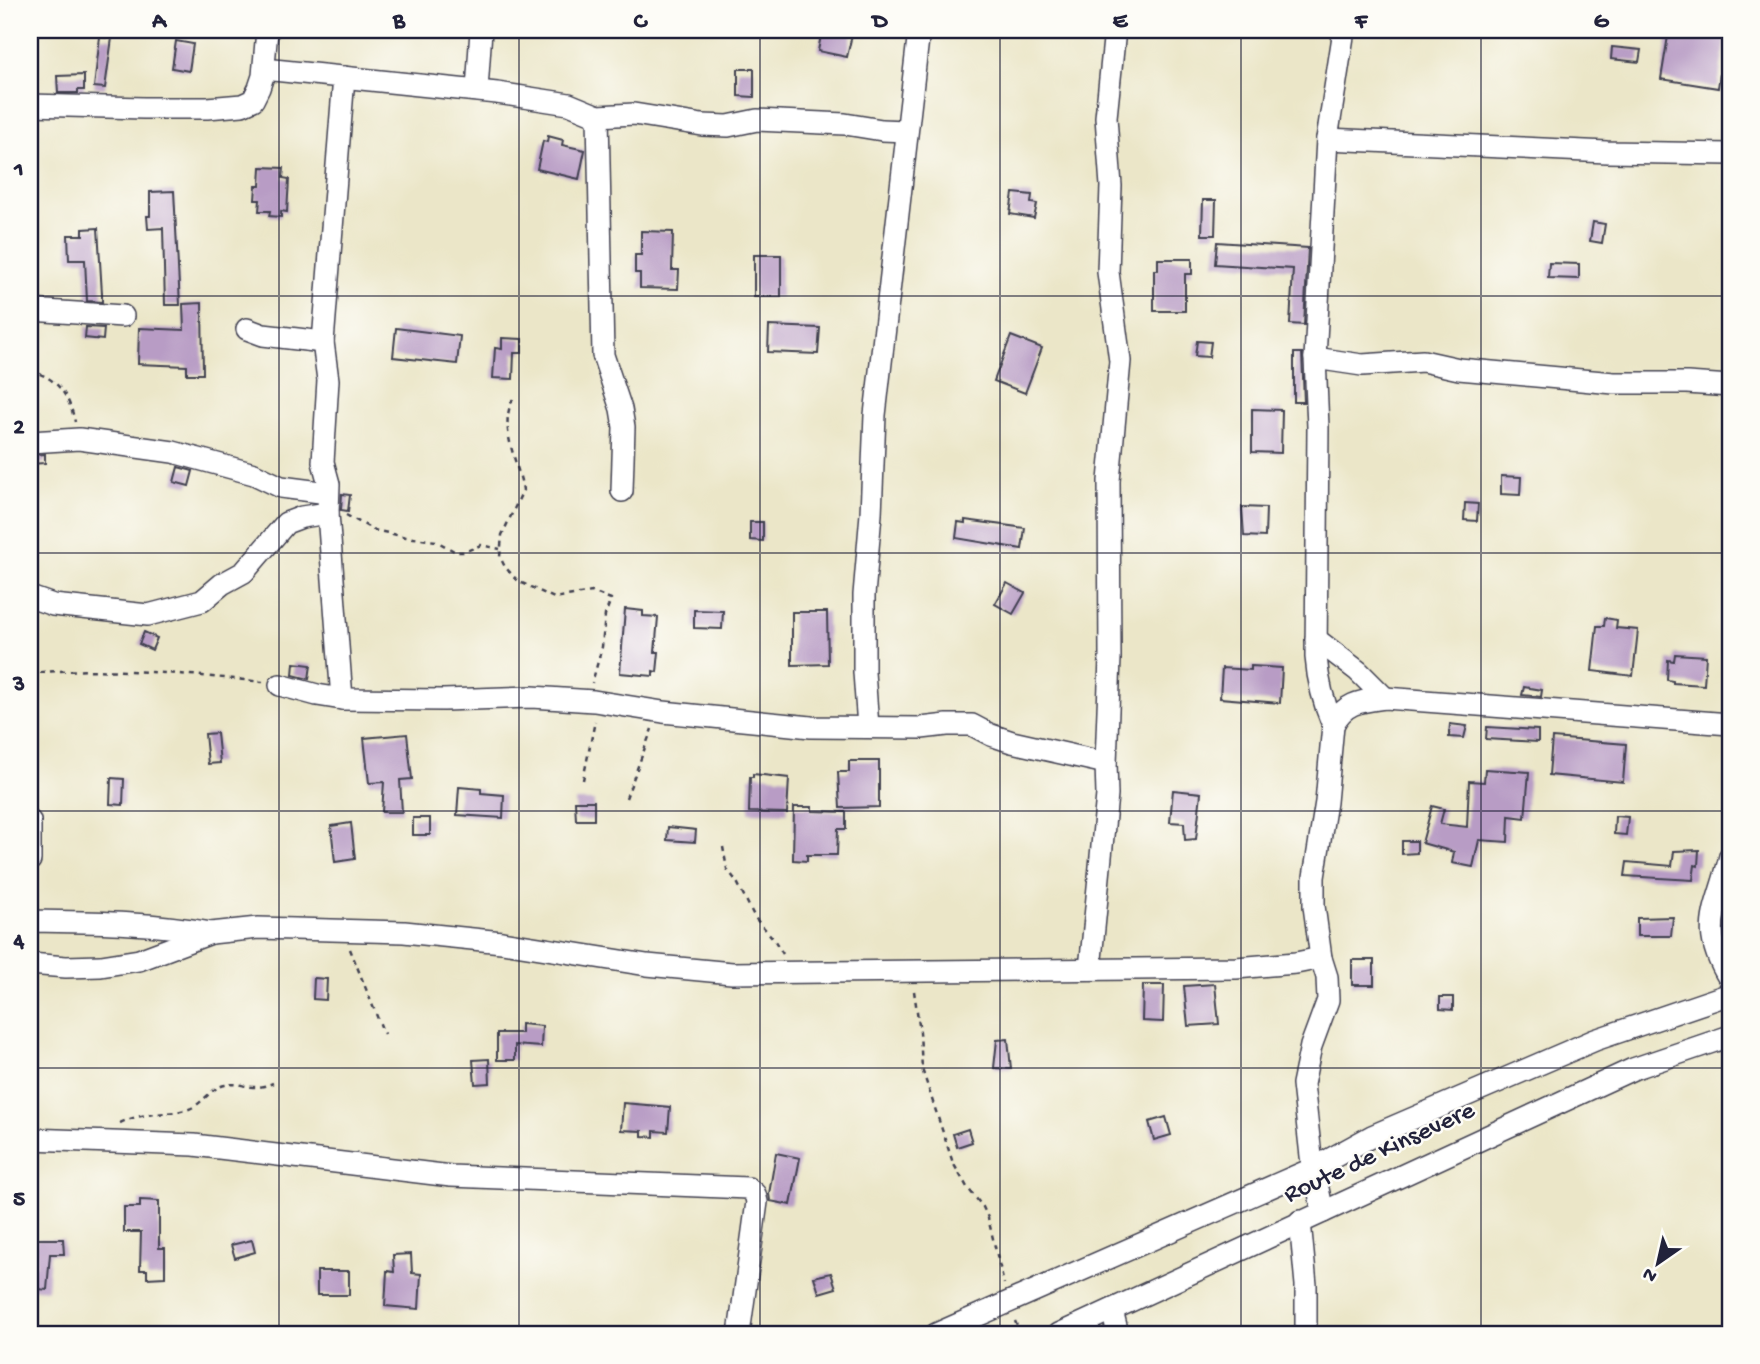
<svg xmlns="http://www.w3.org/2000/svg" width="1760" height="1364" viewBox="0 0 1760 1364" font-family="'Gochi Hand',sans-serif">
	<rect width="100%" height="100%" fill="#fdfcf7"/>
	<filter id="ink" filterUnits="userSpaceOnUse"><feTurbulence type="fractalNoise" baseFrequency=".0143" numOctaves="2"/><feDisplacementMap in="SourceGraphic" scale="14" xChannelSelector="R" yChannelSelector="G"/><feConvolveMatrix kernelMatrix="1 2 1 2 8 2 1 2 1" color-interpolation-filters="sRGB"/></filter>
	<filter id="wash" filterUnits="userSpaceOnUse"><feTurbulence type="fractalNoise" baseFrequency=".00686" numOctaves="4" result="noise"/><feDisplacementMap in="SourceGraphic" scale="28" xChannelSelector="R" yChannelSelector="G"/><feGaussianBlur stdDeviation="1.57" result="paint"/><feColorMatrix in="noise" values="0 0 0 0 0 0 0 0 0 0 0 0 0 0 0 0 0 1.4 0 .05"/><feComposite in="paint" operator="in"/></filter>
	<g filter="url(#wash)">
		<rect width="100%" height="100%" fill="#ebe6c8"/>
		<g id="blocks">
			<g fill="#b89cc5">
				<polygon points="822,30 853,30 847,57 818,51"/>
				<polygon points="1669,30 1710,30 1726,32 1718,88 1661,79"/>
				<polygon points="100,37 112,38 105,88 94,87"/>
				<polygon points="176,41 193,44 189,71 172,68"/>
				<polygon points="1612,47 1641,50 1639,62 1611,59"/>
				<polygon points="738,69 754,69 754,97 738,96"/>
				<polygon points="84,75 84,90 78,90 78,93 58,93 57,76"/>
				<polygon points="548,136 563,140 562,145 585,150 579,179 537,169 543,141 547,142"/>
				<polygon points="261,167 284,168 283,178 289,179 287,212 281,211 281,217 269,216 270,211 259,211 260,200 255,200 256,186 260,186"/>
				<polygon points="174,191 180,305 165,305 163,228 148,229 147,216 150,216 150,192"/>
				<polygon points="1013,193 1032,195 1031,203 1037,204 1034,218 1010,214"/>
				<polygon points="1203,200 1216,200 1215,235 1202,235"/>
				<polygon points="1593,222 1605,224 1602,243 1590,241"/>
				<polygon points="98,228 102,294 102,302 87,301 85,260 69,260 68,235 83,235 83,229"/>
				<polygon points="641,231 673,232 672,270 679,270 678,289 640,288 640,273 635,273 635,255 641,255"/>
				<polygon points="1217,242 1308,248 1304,325 1290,324 1293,269 1215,264"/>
				<rect x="754" y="255" width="27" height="42"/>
				<polygon points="1158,259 1192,259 1192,274 1185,274 1185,311 1154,311 1154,270 1158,270"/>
				<polygon points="1549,263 1579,264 1579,279 1548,278"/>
				<polygon points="202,303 203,374 187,374 187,366 138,364 139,328 184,330 183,304"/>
				<polygon points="769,326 820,328 818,354 768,352"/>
				<polygon points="86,327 104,328 103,340 85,338"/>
				<polygon points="396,328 460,336 457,364 393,357"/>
				<polygon points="1011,336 1042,348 1025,393 994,381"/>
				<polygon points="502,338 522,339 522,353 514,353 513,379 493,378 495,348 502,349"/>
				<polygon points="1197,341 1211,342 1209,357 1195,356"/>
				<polygon points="1294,353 1302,353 1304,402 1294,402"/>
				<polygon points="1252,409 1282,410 1281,453 1252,452"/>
				<polygon points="45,454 45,463 30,464 30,455"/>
				<polygon points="178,467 193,471 189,486 174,482"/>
				<polygon points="1501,476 1521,477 1520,495 1501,494"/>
				<polygon points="342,494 350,495 348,511 341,510"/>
				<polygon points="1465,503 1478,504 1477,521 1464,520"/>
				<polygon points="1242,507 1266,508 1265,537 1244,536"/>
				<polygon points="965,520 1025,528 1022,549 956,538 958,522 965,523"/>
				<polygon points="750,522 763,522 763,541 750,540"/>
				<polygon points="1007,583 1025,593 1013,614 995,604"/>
				<polygon points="625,609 643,611 643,616 658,617 655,652 659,652 657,672 653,671 653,676 620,673"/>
				<polygon points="694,610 723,611 722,629 694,628"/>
				<polygon points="792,612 827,612 828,664 792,665"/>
				<polygon points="1605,618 1617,620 1616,628 1638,630 1633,676 1592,671 1597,626 1604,626"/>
				<polygon points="144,632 157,638 152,650 139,644"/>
				<polygon points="1675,654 1706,656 1704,685 1673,683 1673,681 1667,680 1668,660 1674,661"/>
				<polygon points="294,663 311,665 309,679 293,675"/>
				<polygon points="1251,666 1282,668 1280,703 1220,698 1222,668 1251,670"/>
				<polygon points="1524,687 1542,690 1541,697 1522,695"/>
				<polygon points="1450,724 1467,726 1464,738 1449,737"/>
				<polygon points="1487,727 1538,730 1538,742 1486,739"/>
				<polygon points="217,733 220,763 208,764 205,734"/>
				<polygon points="407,734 412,779 400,780 402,812 382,812 384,782 369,783 364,738"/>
				<polygon points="1552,738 1626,744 1623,782 1549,775"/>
				<polygon points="849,761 879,761 879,807 840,808 838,772 849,772"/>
				<polygon points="1485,769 1529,772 1525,818 1509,816 1508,842 1479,840 1473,867 1452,863 1454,852 1422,843 1432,806 1444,809 1440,824 1467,827 1469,781 1484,782"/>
				<polygon points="753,774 789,778 787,813 749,812 750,777 753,777"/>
				<polygon points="111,778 124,779 123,805 110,804"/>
				<polygon points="459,787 481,789 481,793 504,795 503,818 457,815"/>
				<polygon points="1173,790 1201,793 1196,839 1185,840 1184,823 1170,822"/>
				<polygon points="575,801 594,801 594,820 576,820"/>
				<polygon points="794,807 812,807 812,811 846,812 846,829 838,829 837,855 807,855 807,861 793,860"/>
				<polygon points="1615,816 1628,817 1626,835 1614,834"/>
				<rect x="413" y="818" width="17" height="17"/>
				<polygon points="351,823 355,859 335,862 331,826"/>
				<polygon points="668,827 696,830 695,842 667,840"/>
				<polygon points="1402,841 1417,841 1417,853 1402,854"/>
				<polygon points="1699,850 1698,866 1695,865 1693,880 1625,876 1627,862 1672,866 1674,851"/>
				<polygon points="1673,917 1671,936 1637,936 1637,918"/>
				<rect x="1352" y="960" width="22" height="25"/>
				<polygon points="314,978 327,979 326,1000 313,999"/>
				<polygon points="1215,984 1219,1024 1188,1026 1184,986"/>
				<polygon points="1143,985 1164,985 1163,1022 1142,1021"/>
				<polygon points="1440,997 1453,997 1453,1010 1440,1009"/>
				<polygon points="521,1024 542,1026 541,1047 515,1045 515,1060 497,1060 497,1033 521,1033"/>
				<polygon points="1008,1039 1011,1069 994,1068 997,1040"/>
				<polygon points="489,1059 490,1083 475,1084 473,1060"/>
				<polygon points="623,1103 670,1107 668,1132 654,1131 654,1137 642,1136 642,1131 621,1130"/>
				<polygon points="1166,1117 1171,1135 1154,1140 1149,1122"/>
				<polygon points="968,1129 972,1142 957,1147 953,1134"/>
				<polygon points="776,1153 800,1158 791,1205 770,1201 769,1194"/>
				<polygon points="140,1200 159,1201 159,1248 165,1248 165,1277 147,1278 147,1270 140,1270 141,1232 124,1232 124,1207 140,1207"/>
				<polygon points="36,1239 63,1239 64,1254 50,1254 47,1290 30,1288 30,1264 36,1265"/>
				<polygon points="252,1240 255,1252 235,1258 231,1245"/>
				<polygon points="411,1254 412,1273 421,1274 419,1309 385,1306 387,1271 394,1272 393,1255"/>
				<rect x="317" y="1271" width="32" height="24"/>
				<polygon points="831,1273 836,1288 819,1293 814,1277"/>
			</g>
		</g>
	</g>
	<g filter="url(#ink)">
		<use href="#blocks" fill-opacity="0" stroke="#403f50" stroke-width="2"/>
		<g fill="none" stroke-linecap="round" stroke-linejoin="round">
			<g stroke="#403f50" stroke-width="24">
				<g id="minor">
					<polyline points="264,69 497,93 569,104 598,116 634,114 702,125 728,126 757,120 845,124 882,130 906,131"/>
					<polyline points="477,90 481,30"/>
					<polyline points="30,105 144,108 207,108 242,105 253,100 259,88 263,76 267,30"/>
					<polyline points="598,116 603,355 621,409 624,427 622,491"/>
					<polyline points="1327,139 1607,152 1730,154"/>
					<polyline points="30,310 123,316"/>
					<polyline points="247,329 263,335 323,342 344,77"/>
					<polyline points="323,342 328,380 323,462 329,484 328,513 342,699"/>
					<polyline points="1315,358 1362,365 1423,361 1459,369 1614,383 1687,383 1730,386"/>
					<polyline points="30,442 79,439 173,452 254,474 281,487 328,493"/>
					<polyline points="30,597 53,605 148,615 202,601 222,584 244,572 286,523 302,517 328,513"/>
					<polyline points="1316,639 1358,671 1385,698"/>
					<polyline points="280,685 317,695 342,699 444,700 532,697 594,701 663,712 811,727 921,728 947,725 972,725 991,735 1012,742 1106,763"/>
					<path d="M1333,725C1323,702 1318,682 1316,657L1318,427L1315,358L1327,139L1344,30"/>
					<polyline points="868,727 864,672 864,595 871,514 875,415 919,30"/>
					<polyline points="30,821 30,860"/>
					<path d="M1730,856C1718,911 1697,926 1730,980"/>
					<path d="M30,921C91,922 151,922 211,933"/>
					<polyline points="30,964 66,967 101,966 139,960 211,933 258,928 404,932 502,942 647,965 732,973 1236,968 1296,963 1321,958"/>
					<polyline points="1090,969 1107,795 1106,763 1110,658 1109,481 1120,361 1108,272 1111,186 1106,117 1115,30"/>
					<polyline points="30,1139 194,1145 451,1176 748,1188 755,1194 757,1202 739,1334"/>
					<path d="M1323,1212L1311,1156L1303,1084L1311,1046L1328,1000L1327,977L1321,958L1314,906V877L1326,802L1333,725C1344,702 1362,701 1385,698L1730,724"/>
					<polyline points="1300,1221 1306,1285 1306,1334"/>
					<polyline points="1112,1310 1118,1334"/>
					<polyline points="936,1334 1314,1168 1372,1136 1595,1040 1730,994"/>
					<polyline points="1059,1334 1633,1069 1730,1036"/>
				</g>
			</g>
			<g stroke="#403f50" stroke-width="2.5" stroke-dasharray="5 5" stroke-linecap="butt">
				<path d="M30,371C57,377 69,395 75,422"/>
				<path d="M513,399C498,428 518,461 523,490L502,535L500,557L505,567L518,581L554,598L592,592L611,599L605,615L602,647L592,683"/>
				<polyline points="346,515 374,530 406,537 436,541 456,552 464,552 481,545 500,549"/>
				<path d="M30,673C107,666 186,674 263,682"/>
				<polyline points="583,780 595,721"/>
				<polyline points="626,798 652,729"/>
				<polyline points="723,847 727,869 737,882 755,918 773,938 783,954"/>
				<polyline points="350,949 384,1034"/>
				<polyline points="914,991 920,1032 922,1069 953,1163 967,1187 983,1207 988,1218 1004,1284"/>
				<path d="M120,1123C145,1111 165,1116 189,1109C203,1104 210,1088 225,1085C245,1081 249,1093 273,1083"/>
				<polyline points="1015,1321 1020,1334"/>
			</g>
			<use href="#minor" stroke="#fff" stroke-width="21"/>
		</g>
	</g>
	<path fill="none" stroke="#22223b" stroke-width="2" stroke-opacity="0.55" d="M279,30V1334M519,30V1334M760,30V1334M1000,30V1334M1241,30V1334M1481,30V1334M30,296H1730M30,553H1730M30,811H1730M30,1068H1730"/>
	<g text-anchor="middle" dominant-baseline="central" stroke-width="5" stroke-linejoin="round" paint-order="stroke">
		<g font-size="26" fill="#22223b" stroke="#fdfcf7">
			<text transform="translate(1380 1154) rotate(-25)">Route de Kinsevere</text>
		</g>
	</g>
	<rect width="1760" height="1364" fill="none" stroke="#fdfcf7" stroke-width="77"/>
	<g transform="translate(1658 1263) rotate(214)" stroke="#fdfcf7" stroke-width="5" paint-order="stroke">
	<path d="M0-5L12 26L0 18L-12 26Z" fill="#22223b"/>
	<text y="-10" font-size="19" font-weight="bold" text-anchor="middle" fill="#22223b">N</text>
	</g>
	<rect x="38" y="38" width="1684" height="1288" fill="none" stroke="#22223b" stroke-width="2.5"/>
	<g font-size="23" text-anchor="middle" font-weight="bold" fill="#22223b">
		<text x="159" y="27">A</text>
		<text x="399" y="27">B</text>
		<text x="640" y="27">C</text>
		<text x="880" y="27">D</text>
		<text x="1120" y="27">E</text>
		<text x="1361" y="27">F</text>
		<text x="1601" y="27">G</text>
		<text x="19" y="175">1</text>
		<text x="19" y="433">2</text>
		<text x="19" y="690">3</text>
		<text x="19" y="947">4</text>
		<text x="19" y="1205">5</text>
	</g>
</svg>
